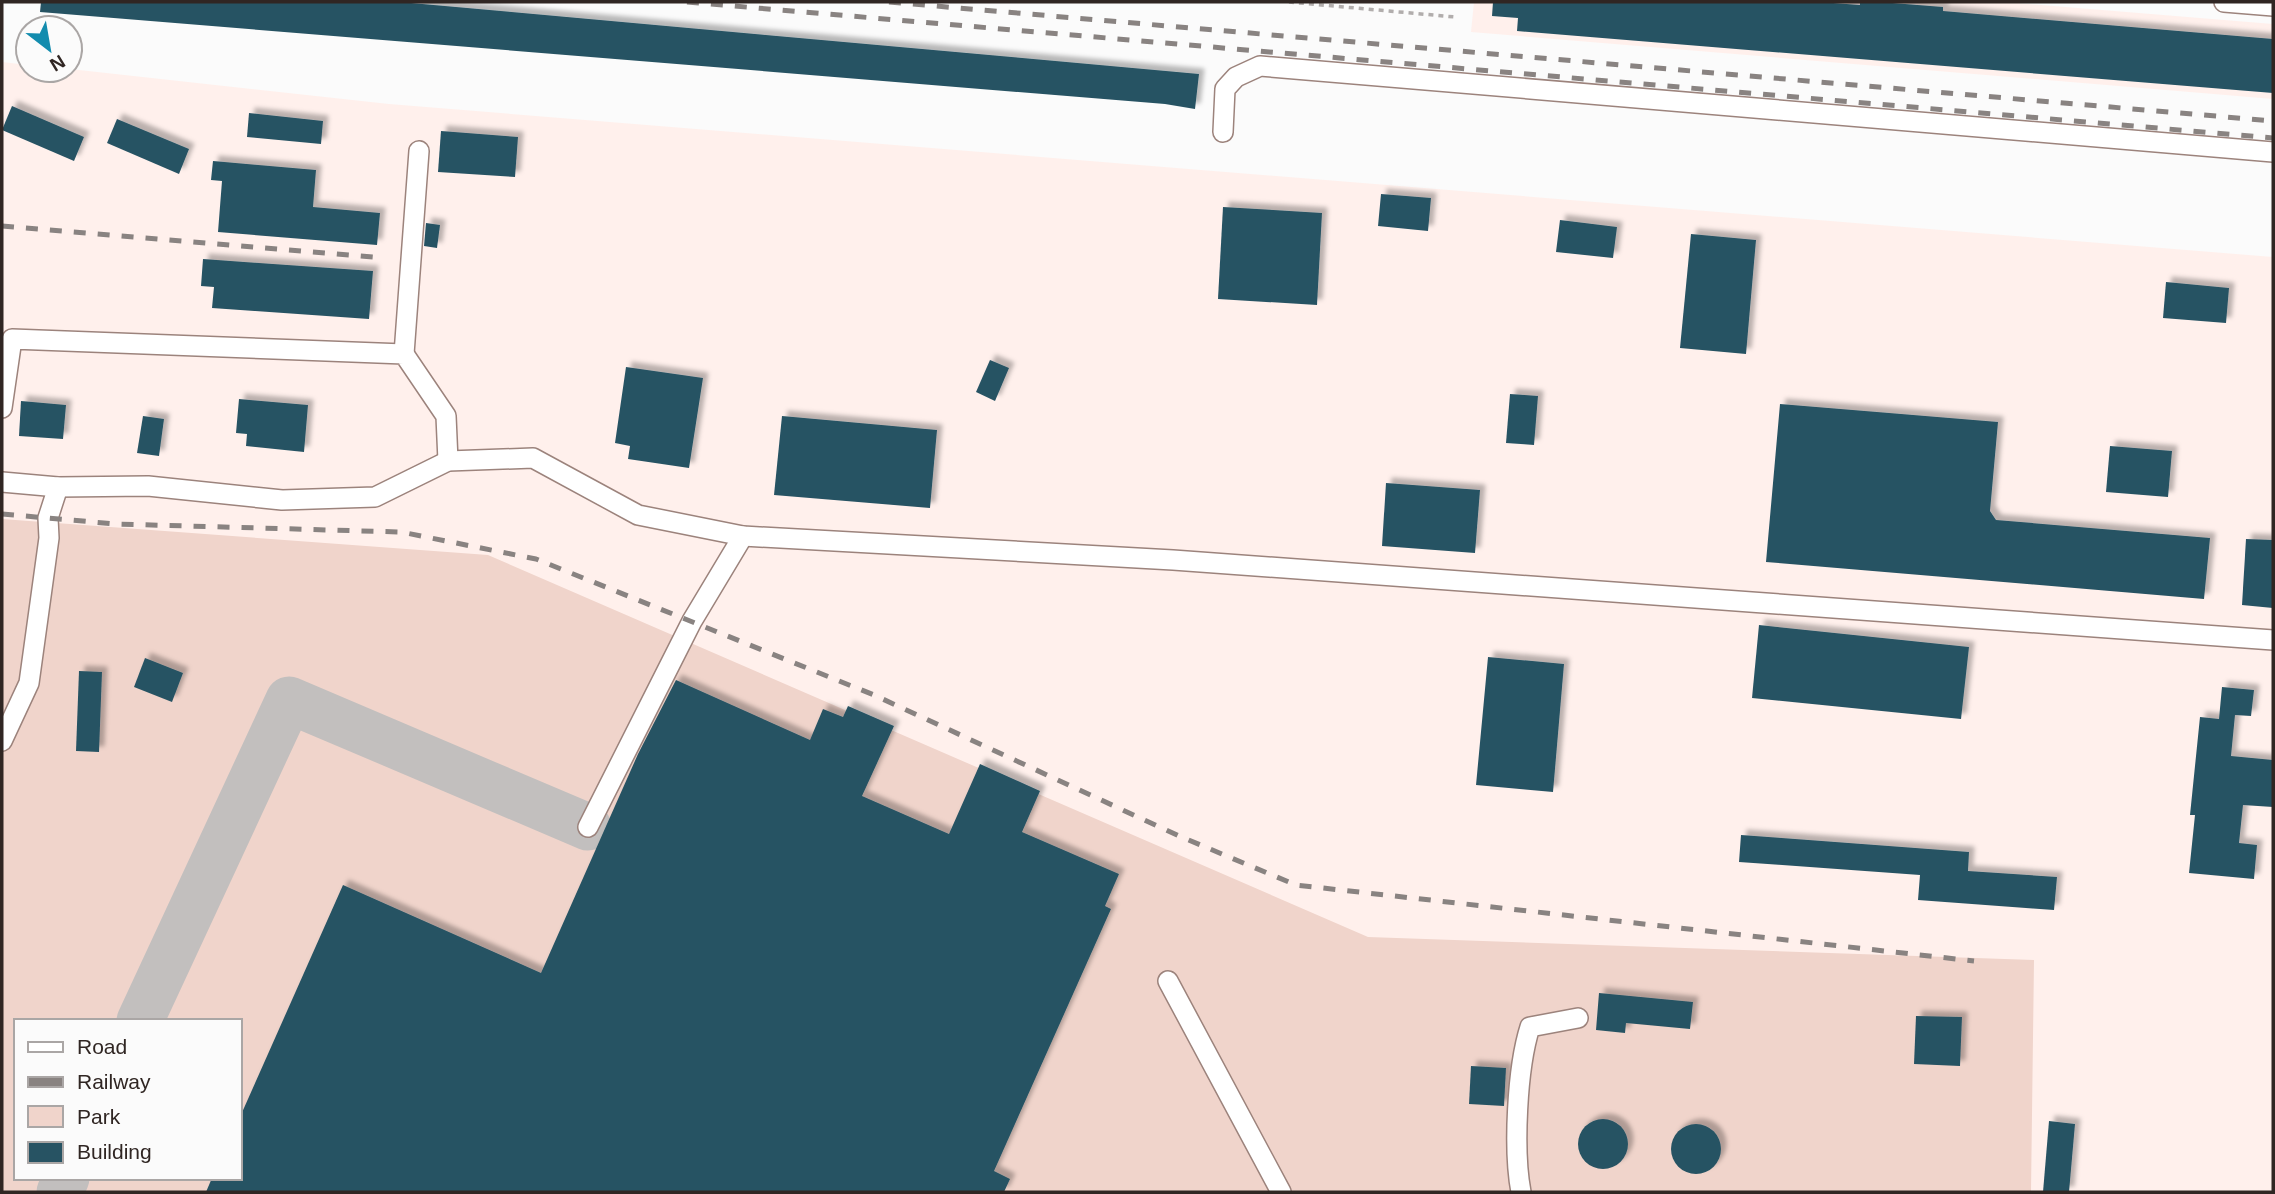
<svg xmlns="http://www.w3.org/2000/svg" width="2275" height="1194" viewBox="0 0 2275 1194" font-family="Arial,sans-serif">
	<defs>
		<filter id="shadow"><feDropShadow dx="5.5" dy="-5.5" stdDeviation="2" flood-color="#0004"/></filter>
	</defs>
	<rect width="100%" height="100%" fill="#fbfbfb"/>
	<g fill="#fff0ec" fill-rule="evenodd">
		<polygon points="1474,2 2005,2 2273,24 2273,99 1471,32"/>
		<path d="M2,62L28,65V70L70,69L389,104L2273,257V1192H2ZM16,1021H240V1178H16Z"/>
	</g>
	<path fill="#f0d4cb" fill-rule="evenodd" d="M2,519L488,555L1368,937L2034,960L2031,1192H2ZM16,1021H240V1178H16Z"/>
	<g fill="none" stroke-linecap="round" stroke-linejoin="round">
		<g stroke="#c2bfbe" stroke-width="47">
			<polyline points="140,1021 289,700 588,827"/>
			<polyline points="60,1192 66,1178"/>
		</g>
	</g>
	<g fill="#275363" filter="url(#shadow)">
		<polygon points="41,2 400,2 1199,74 1195,109 1165,104 40,12"/>
		<polygon points="1493,2 1820,2 1860,5 1860,2 1880,2 1943,7 1943,11 2273,39 2273,93 1517,31 1518,18 1492,16"/>
		<polygon points="12,106 84,137 74,161 2,130"/>
		<polygon points="249,113 323,121 321,144 247,137"/>
		<polygon points="117,119 189,149 179,174 107,143"/>
		<polygon points="441,131 518,137 515,177 438,172"/>
		<polygon points="213,161 316,170 313,207 380,213 377,245 218,232 222,181 211,180"/>
		<polygon points="1381,194 1431,198 1428,231 1378,226"/>
		<polygon points="1223,207 1322,213 1317,305 1218,299"/>
		<polygon points="1560,220 1617,227 1613,258 1556,252"/>
		<polygon points="426,223 440,225 437,248 424,246"/>
		<polygon points="1691,234 1756,240 1746,354 1680,348"/>
		<polygon points="203,259 373,271 369,319 212,308 214,287 201,286"/>
		<polygon points="2166,282 2229,288 2226,323 2163,318"/>
		<polygon points="990,360 1009,368 995,401 976,392"/>
		<polygon points="626,367 703,378 689,468 628,459 630,446 615,443"/>
		<polygon points="1510,394 1538,396 1534,445 1506,443"/>
		<polygon points="239,399 308,405 304,452 246,446 247,434 236,433"/>
		<polygon points="21,401 66,405 63,439 19,436"/>
		<polygon points="1780,404 1998,422 1990,511 1996,520 2210,538 2204,599 1766,562"/>
		<polygon points="143,416 164,419 159,456 137,453"/>
		<polygon points="782,416 937,430 930,508 774,495"/>
		<polygon points="2110,446 2172,451 2168,497 2106,492"/>
		<polygon points="1386,483 1480,490 1475,553 1382,546"/>
		<polygon points="2246,539 2273,540 2273,608 2242,605"/>
		<polygon points="1759,625 1969,647 1961,719 1752,698"/>
		<polygon points="1488,657 1564,664 1553,792 1476,785"/>
		<polygon points="145,658 183,673 172,702 134,687"/>
		<polygon points="79,671 102,672 99,752 76,751"/>
		<polygon points="676,680 810,740 823,709 843,717 848,706 894,726 862,796 949,834 980,764 1040,791 1022,832 1119,874 1105,906 1111,909 994,1171 1010,1179 1004,1192 206,1192 212,1178 240,1178 240,1117 343,885 541,973 638,754"/>
		<polygon points="2222,687 2254,690 2251,716 2235,715 2231,756 2273,760 2273,807 2243,805 2239,843 2257,845 2254,879 2189,873 2195,815 2190,815 2200,717 2219,719"/>
		<polygon points="1741,835 1969,852 1968,871 2057,877 2054,910 1918,900 1920,875 1739,862"/>
		<polygon points="1599,993 1693,1002 1690,1029 1626,1023 1625,1033 1596,1030"/>
		<polygon points="1916,1016 1962,1017 1960,1066 1914,1064"/>
		<polygon points="1471,1066 1506,1068 1504,1106 1469,1104"/>
		<circle cx="1603" cy="1144" r="25"/>
		<polygon points="2049,1121 2075,1124 2069,1192 2043,1192"/>
		<circle cx="1696" cy="1149" r="25"/>
	</g>
	<g fill="none" stroke-linecap="round" stroke-linejoin="round">
		<g stroke="#9c837c" stroke-width="22">
			<g id="minor">
				<polyline points="2224,2 2273,6"/>
				<polyline points="1223,132 1225,89 1236,77 1260,66 2273,152"/>
				<polyline points="404,354 419,151"/>
				<polyline points="2,408 12,339 404,354 446,416 448,461"/>
				<polyline points="2,482 58,487 148,486 282,500 375,497 448,461 533,458 638,515 743,536 1173,560 2273,640"/>
				<polyline points="2,741 29,683 49,538 48,518 58,487"/>
				<polyline points="588,827 692,621 743,536"/>
				<polyline points="1168,981 1281,1192"/>
				<path d="M1521,1192C1513,1150 1517,1068 1530,1027L1578,1018"/>
			</g>
		</g>
		<polyline stroke="#b1adac" stroke-width="3.5" stroke-dasharray="5 5" stroke-linecap="butt" points="1289,2 1455,17"/>
		<use href="#minor" stroke="#fff" stroke-width="19"/>
		<g stroke="#898381" stroke-width="5" stroke-dasharray="12 12" stroke-linecap="butt">
			<polyline points="687,2 2273,138"/>
			<polyline points="889,2 2273,121"/>
			<polyline points="2,226 373,257"/>
			<polyline points="2,514 116,524 401,532 536,559 874,695 1179,836 1296,885 1974,961"/>
		</g>
	</g>
	<rect width="2275" height="1194" fill="none" stroke="#302623" stroke-width="7"/>
	<rect x="14" y="1019" width="228" height="161" fill="#fbfbfb" stroke="#aaa6a5" stroke-width="2"/>
	<rect x="28" y="1042" width="35" height="10" fill="#ffffff" stroke="#aaa6a5" stroke-width="2"/>
	<text x="77" y="1054" font-size="21" fill="#302623">Road</text>
	<rect x="28" y="1077" width="35" height="10" fill="#898381" stroke="#aaa6a5" stroke-width="2"/>
	<text x="77" y="1089" font-size="21" fill="#302623">Railway</text>
	<rect x="28" y="1106" width="35" height="21" fill="#f0d4cb" stroke="#aaa6a5" stroke-width="2"/>
	<text x="77" y="1124" font-size="21" fill="#302623">Park</text>
	<rect x="28" y="1142" width="35" height="21" fill="#275363" stroke="#aaa6a5" stroke-width="2"/>
	<text x="77" y="1159" font-size="21" fill="#302623">Building</text>
	<g transform="translate(49 49) rotate(149)"><circle r="33" fill="#fbfbfb" stroke="#aaa6a5" stroke-width="2"/>
	<path d="M0-5L12 26L0 18L-12 26Z" fill="#138cae"/>
	<text y="-10" font-size="19" font-weight="bold" text-anchor="middle" fill="#302623">N</text>
	</g>
</svg>
